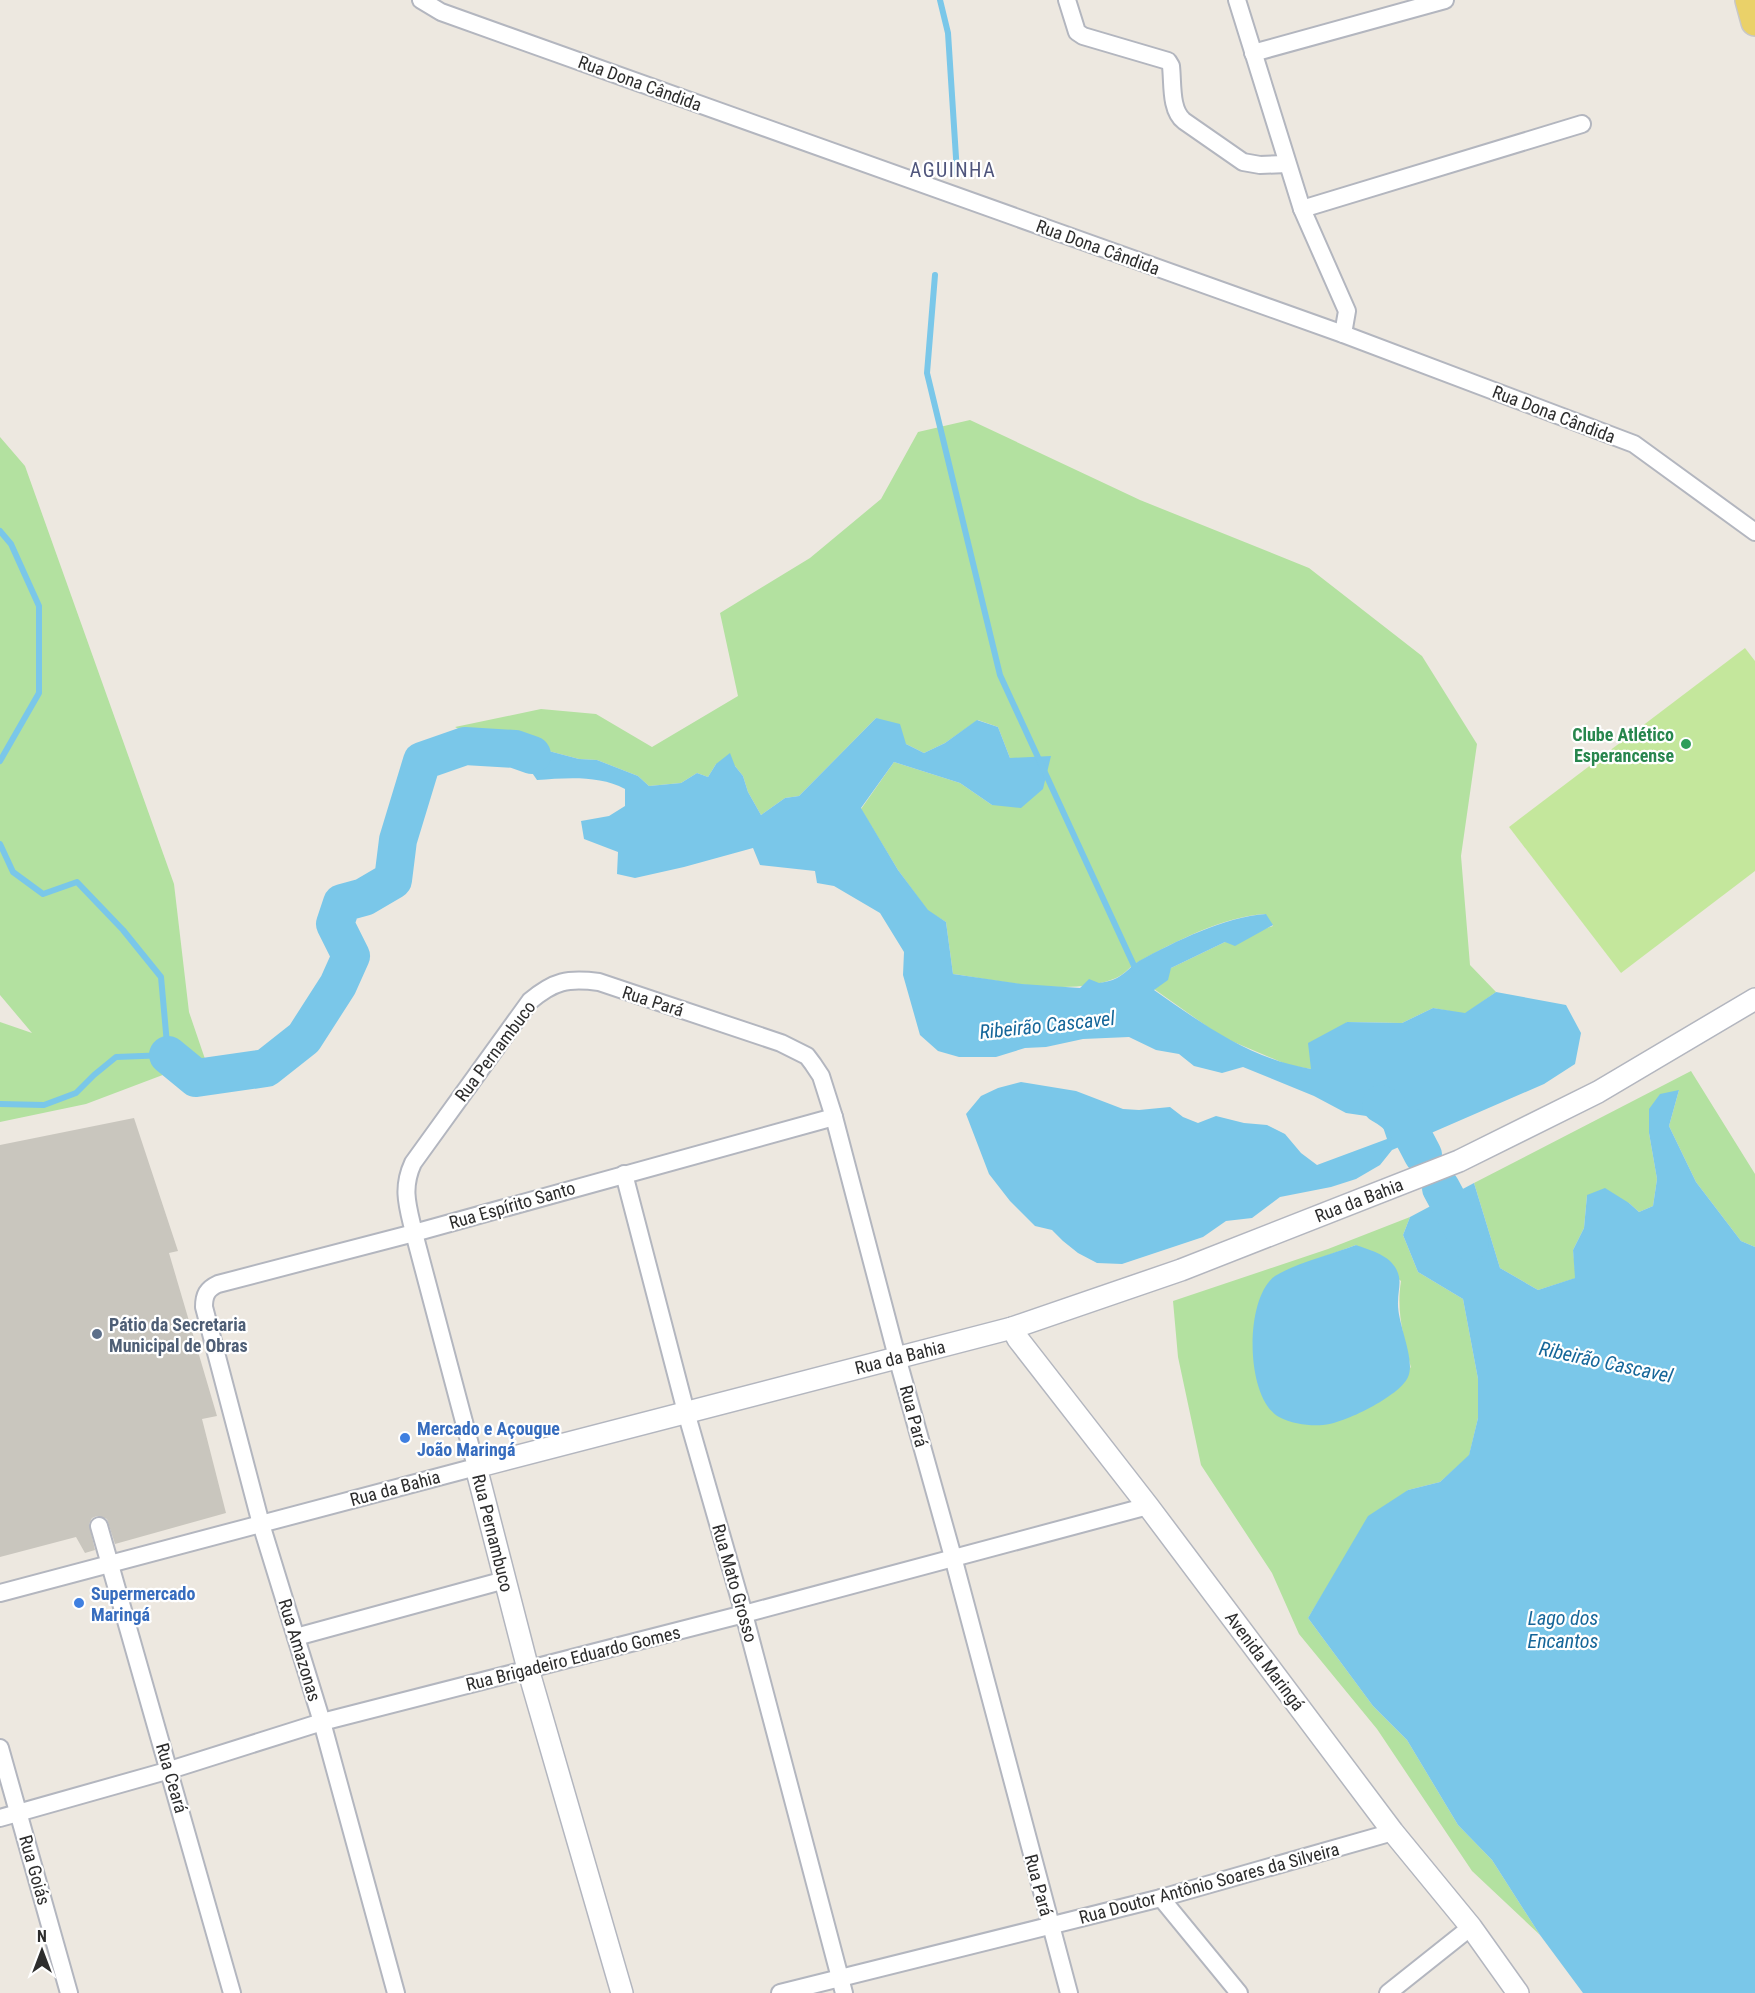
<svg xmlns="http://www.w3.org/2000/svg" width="1755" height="1993" viewBox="0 0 1755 1993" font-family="'Roboto Condensed',sans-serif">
	<rect width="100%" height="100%" fill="#ede8e0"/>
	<g fill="#b3e1a0" fill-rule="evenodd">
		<path d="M970,420L1140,500L1309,568L1422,656L1477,744L1461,856L1470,965L1496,992L1465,1014L1433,1008L1402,1023L1347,1022L1311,1069L1288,1065L1222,1037L1154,989L1171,968L1225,942L1273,926L1265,914C1222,917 1176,941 1138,962C1130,966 1124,975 1116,978C1071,997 1001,981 953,974L946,922L928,911L898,870L861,809L894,762L960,783L992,805L1010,758L998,727L978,720L945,743L924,753L906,744L876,718L799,796L785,798L761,815L748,792L743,776L735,766L716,764L708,777L697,773L681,783L649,786L638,776L597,760L579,759L526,745L477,739L455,727L541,709L596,714L652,747L738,696L720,613L810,558L881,499L918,432Z"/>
		<polygon points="0,437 25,466 174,884 189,1012 205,1059 86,1104 0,1122 0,1022 32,1033 0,995"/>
		<polygon points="1691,1071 1755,1174 1755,1247 1741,1241 1696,1182 1669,1126 1679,1090 1649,1133 1657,1179 1653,1206 1639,1212 1629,1203 1587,1195 1584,1228 1573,1250 1576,1278 1538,1290 1500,1268 1474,1183"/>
		<path d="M1410,1217L1403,1235L1418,1272L1463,1299L1478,1379V1418L1469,1456L1440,1482L1408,1490L1332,1579L1308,1618L1373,1706L1407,1740L1458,1825L1492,1860L1540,1935L1472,1871L1377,1729L1299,1634L1272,1573L1201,1465L1178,1357L1173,1301L1328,1249ZM1356,1245L1401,1281C1396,1313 1404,1337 1411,1368L1304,1264Z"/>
	</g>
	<polygon fill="#c4e79c" points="1745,648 1755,661 1755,871 1621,973 1509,827"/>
	<g fill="#7ac7e9">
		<path d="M876,718L900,724L906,744L924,753L945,743L977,720L998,727L1010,758L1051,756L1043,789L1021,808L992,805L960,783L894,762L861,808L898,870L928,910L946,922L953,974L1022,984L1080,988L1089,979L1099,983C1105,982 1111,981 1117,978C1125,974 1131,966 1139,961C1176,941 1224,917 1266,914L1273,925L1235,946L1225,942L1171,968L1168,980L1154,990C1203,1024 1250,1059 1311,1069L1308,1043L1347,1022L1402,1023L1433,1008L1465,1013L1496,992L1566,1005L1581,1033L1575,1064L1544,1084L1392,1150L1380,1165L1356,1179L1331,1187L1280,1197L1252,1218L1226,1221L1203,1237L1122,1264L1097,1263L1078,1253L1063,1241L1052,1230L1035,1226L1010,1201L989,1174L966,1114L981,1096L998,1088L1021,1082L1076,1091L1123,1109L1139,1110L1170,1107L1183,1117L1198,1123L1216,1116L1244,1123L1267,1125L1285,1134L1301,1153L1317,1165L1387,1139L1380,1118L1346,1113L1314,1096L1243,1067L1222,1073L1194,1066L1179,1054L1156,1050L1129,1037L1083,1039L1046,1047L1025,1048L996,1057H959L938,1051L920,1035L903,975L904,952L880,913L834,886L817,883L815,871L760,865L753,848L684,867L635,878L617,874L618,852L584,839L581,821L609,816L625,806V789C599,775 566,778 537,780L526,764L487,757L477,739L526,745L579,759L597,760L638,776L649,786L681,783L697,773L708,777L716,764L730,753L735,766L743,776L748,792L761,815L785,798L799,796Z"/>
		<polygon points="1679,1090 1669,1126 1696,1182 1741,1241 1755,1247 1755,1993 1583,1993 1540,1935 1492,1860 1458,1825 1407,1740 1373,1706 1308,1618 1368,1516 1408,1490 1440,1482 1469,1455 1478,1418 1478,1379 1463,1299 1418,1272 1403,1235 1410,1217 1474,1183 1500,1268 1538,1290 1575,1278 1573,1250 1584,1228 1587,1195 1605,1188 1629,1203 1639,1212 1653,1206 1657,1179 1649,1133 1649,1109 1660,1094"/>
		<path d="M1356,1245C1369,1250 1387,1254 1395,1267C1403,1280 1398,1288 1398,1302C1397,1324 1416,1359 1408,1377C1400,1396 1343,1424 1323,1425C1309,1426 1292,1424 1279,1417C1245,1398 1244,1298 1275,1276C1296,1263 1333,1254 1356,1245Z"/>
	</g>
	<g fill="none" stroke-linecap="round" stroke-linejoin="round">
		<g stroke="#7ac7e9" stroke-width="6">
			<polyline points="940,0 948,33 957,173"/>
			<polyline points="935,275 927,373 1000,675 1136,970"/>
			<polyline points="0,531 11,544 39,606 39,693 0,761"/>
			<polyline points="0,844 13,872 43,894 77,882 123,930 161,977 168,1055 116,1057 94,1075 76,1093 44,1105 0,1104"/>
		</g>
		<g stroke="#7ac7e9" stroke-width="38">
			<polyline points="168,1055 196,1078 266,1068 304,1038 338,985 351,956 335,924 342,903 364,897 393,880 398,840 422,761 465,746 515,749 532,755"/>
			<path d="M1381,1104C1405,1117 1411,1132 1423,1155"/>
			<polyline points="1441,1188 1470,1242"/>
		</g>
	</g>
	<polygon fill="#c9c6be" points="134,1118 178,1251 169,1253 217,1416 202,1419 226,1513 115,1544 107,1519 97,1516 92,1518 89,1524 95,1550 85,1553 76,1537 0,1557 0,1145"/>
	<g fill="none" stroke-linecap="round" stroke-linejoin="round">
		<g stroke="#b3b6bf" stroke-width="20">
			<g id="minor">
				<polyline points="421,0 441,12 1343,334 1634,444 1755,532"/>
				<path d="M1067,0L1077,32L1083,36L1168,61L1171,66C1173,83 1170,110 1184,121L1243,162L1260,165L1287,164"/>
				<polyline points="1237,0 1302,209 1347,311 1343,334"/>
				<polyline points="1253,53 1445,0"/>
				<polyline points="1302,209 1582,124"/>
				<polyline points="624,1174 686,1412 744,1614 844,1993"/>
				<polyline points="99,1526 232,1993"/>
				<path d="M0,1593L476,1467L414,1233C408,1207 401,1189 413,1163L530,1001C554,981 567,978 599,982L781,1043L807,1056L813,1064L821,1076L834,1117L897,1357L953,1557L1069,1993"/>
				<polyline points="296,1637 505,1580"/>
				<polyline points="0,1748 69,1993"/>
				<polyline points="0,1818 170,1770 322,1722 744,1614 1148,1506"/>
				<polyline points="1161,1898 1239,1993"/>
				<path d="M396,1993L322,1722L261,1524L204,1307C204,1295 207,1289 218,1284L414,1233L834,1117"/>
				<polyline points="780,1993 1161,1898 1393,1832"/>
				<polyline points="1388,1993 1471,1927"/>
			</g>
		</g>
		<g stroke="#b3b6bf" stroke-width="24">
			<g id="tertiary">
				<polyline points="1012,1328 1018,1339 1148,1506 1393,1832 1471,1927 1518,1993"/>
				<polyline points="622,1993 528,1669 476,1467 1012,1328 1181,1270 1459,1161 1598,1092 1755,999"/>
			</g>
		</g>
		<g stroke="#c8c8c8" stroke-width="30">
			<polyline id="primary" points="1749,0 1755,22"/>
		</g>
		<use href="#minor" stroke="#fff" stroke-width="16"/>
		<use href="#tertiary" stroke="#fff" stroke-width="21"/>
		<use href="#primary" stroke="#ead169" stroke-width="27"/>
	</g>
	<circle fill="#2e9e5b" stroke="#fff" stroke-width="2" cx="1686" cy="744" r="6"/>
	<circle fill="#5c6f8a" stroke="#fff" stroke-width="2" cx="97" cy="1334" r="6"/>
	<g fill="#3f7fe0" stroke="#fff" stroke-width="2">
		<circle cx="405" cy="1438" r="6"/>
		<circle cx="79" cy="1603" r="6"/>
	</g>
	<g text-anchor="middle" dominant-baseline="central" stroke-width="4.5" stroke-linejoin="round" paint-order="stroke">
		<g font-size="18" fill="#2d2d2d" stroke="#fff">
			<text transform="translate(640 83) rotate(20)">Rua Dona Cândida</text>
			<text transform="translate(1098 247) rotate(20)">Rua Dona Cândida</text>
			<text transform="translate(1554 414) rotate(21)">Rua Dona Cândida</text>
			<text transform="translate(653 1001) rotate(18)">Rua Pará</text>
			<text transform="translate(495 1051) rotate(-53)">Rua Pernambuco</text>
			<text transform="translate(1359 1200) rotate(-21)">Rua da Bahia</text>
			<text transform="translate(512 1205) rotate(-16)">Rua Espírito Santo</text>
			<text transform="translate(900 1357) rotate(-14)">Rua da Bahia</text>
			<text transform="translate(914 1416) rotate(75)">Rua Pará</text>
			<text transform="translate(395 1488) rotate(-15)">Rua da Bahia</text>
			<text transform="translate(493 1533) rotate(76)">Rua Pernambuco</text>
			<text transform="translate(735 1583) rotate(74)">Rua Mato Grosso</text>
			<text transform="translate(300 1650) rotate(73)">Rua Amazonas</text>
			<text transform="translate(573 1658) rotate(-14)">Rua Brigadeiro Eduardo Gomes</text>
			<text transform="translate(1265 1661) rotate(53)">Avenida Maringá</text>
			<text transform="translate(172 1778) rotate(74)">Rua Ceará</text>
			<text transform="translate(35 1870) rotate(74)">Rua Goiás</text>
			<text transform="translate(1209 1883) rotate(-15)">Rua Doutor Antônio Soares da Silveira</text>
			<text transform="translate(1039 1885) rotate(75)">Rua Pará</text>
		</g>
		<g font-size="18" font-weight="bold" fill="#27864d" stroke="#fff" text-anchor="end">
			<text x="1674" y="734">Clube Atlético<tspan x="1674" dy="21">Esperancense</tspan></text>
		</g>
		<g font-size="18" font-weight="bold" fill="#4e5e75" stroke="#fff" text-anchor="start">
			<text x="109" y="1324">Pátio da Secretaria<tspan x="109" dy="21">Municipal de Obras</tspan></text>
		</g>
		<g font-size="18" font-weight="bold" fill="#366cbe" stroke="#fff" text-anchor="start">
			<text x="417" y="1428">Mercado e Açougue<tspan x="417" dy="21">João Maringá</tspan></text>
			<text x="91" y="1593">Supermercado<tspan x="91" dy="21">Maringá</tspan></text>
		</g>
		<g font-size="20" letter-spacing="1.5" fill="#4f557c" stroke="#fff">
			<text x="953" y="170">AGUINHA</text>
		</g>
		<g font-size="20" font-style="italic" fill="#156699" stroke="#fff">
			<text transform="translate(1047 1025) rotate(-6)">Ribeirão Cascavel</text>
			<text transform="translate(1606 1362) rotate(12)">Ribeirão Cascavel</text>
			<text x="1563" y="1618">Lago dos<tspan x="1563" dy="23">Encantos</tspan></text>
		</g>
	</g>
	<g transform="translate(42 1951)" stroke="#ffffff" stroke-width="4.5" paint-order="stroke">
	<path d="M0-4.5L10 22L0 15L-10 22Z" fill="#2d2d2d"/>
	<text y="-9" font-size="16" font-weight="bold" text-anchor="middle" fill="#2d2d2d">N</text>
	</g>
</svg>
